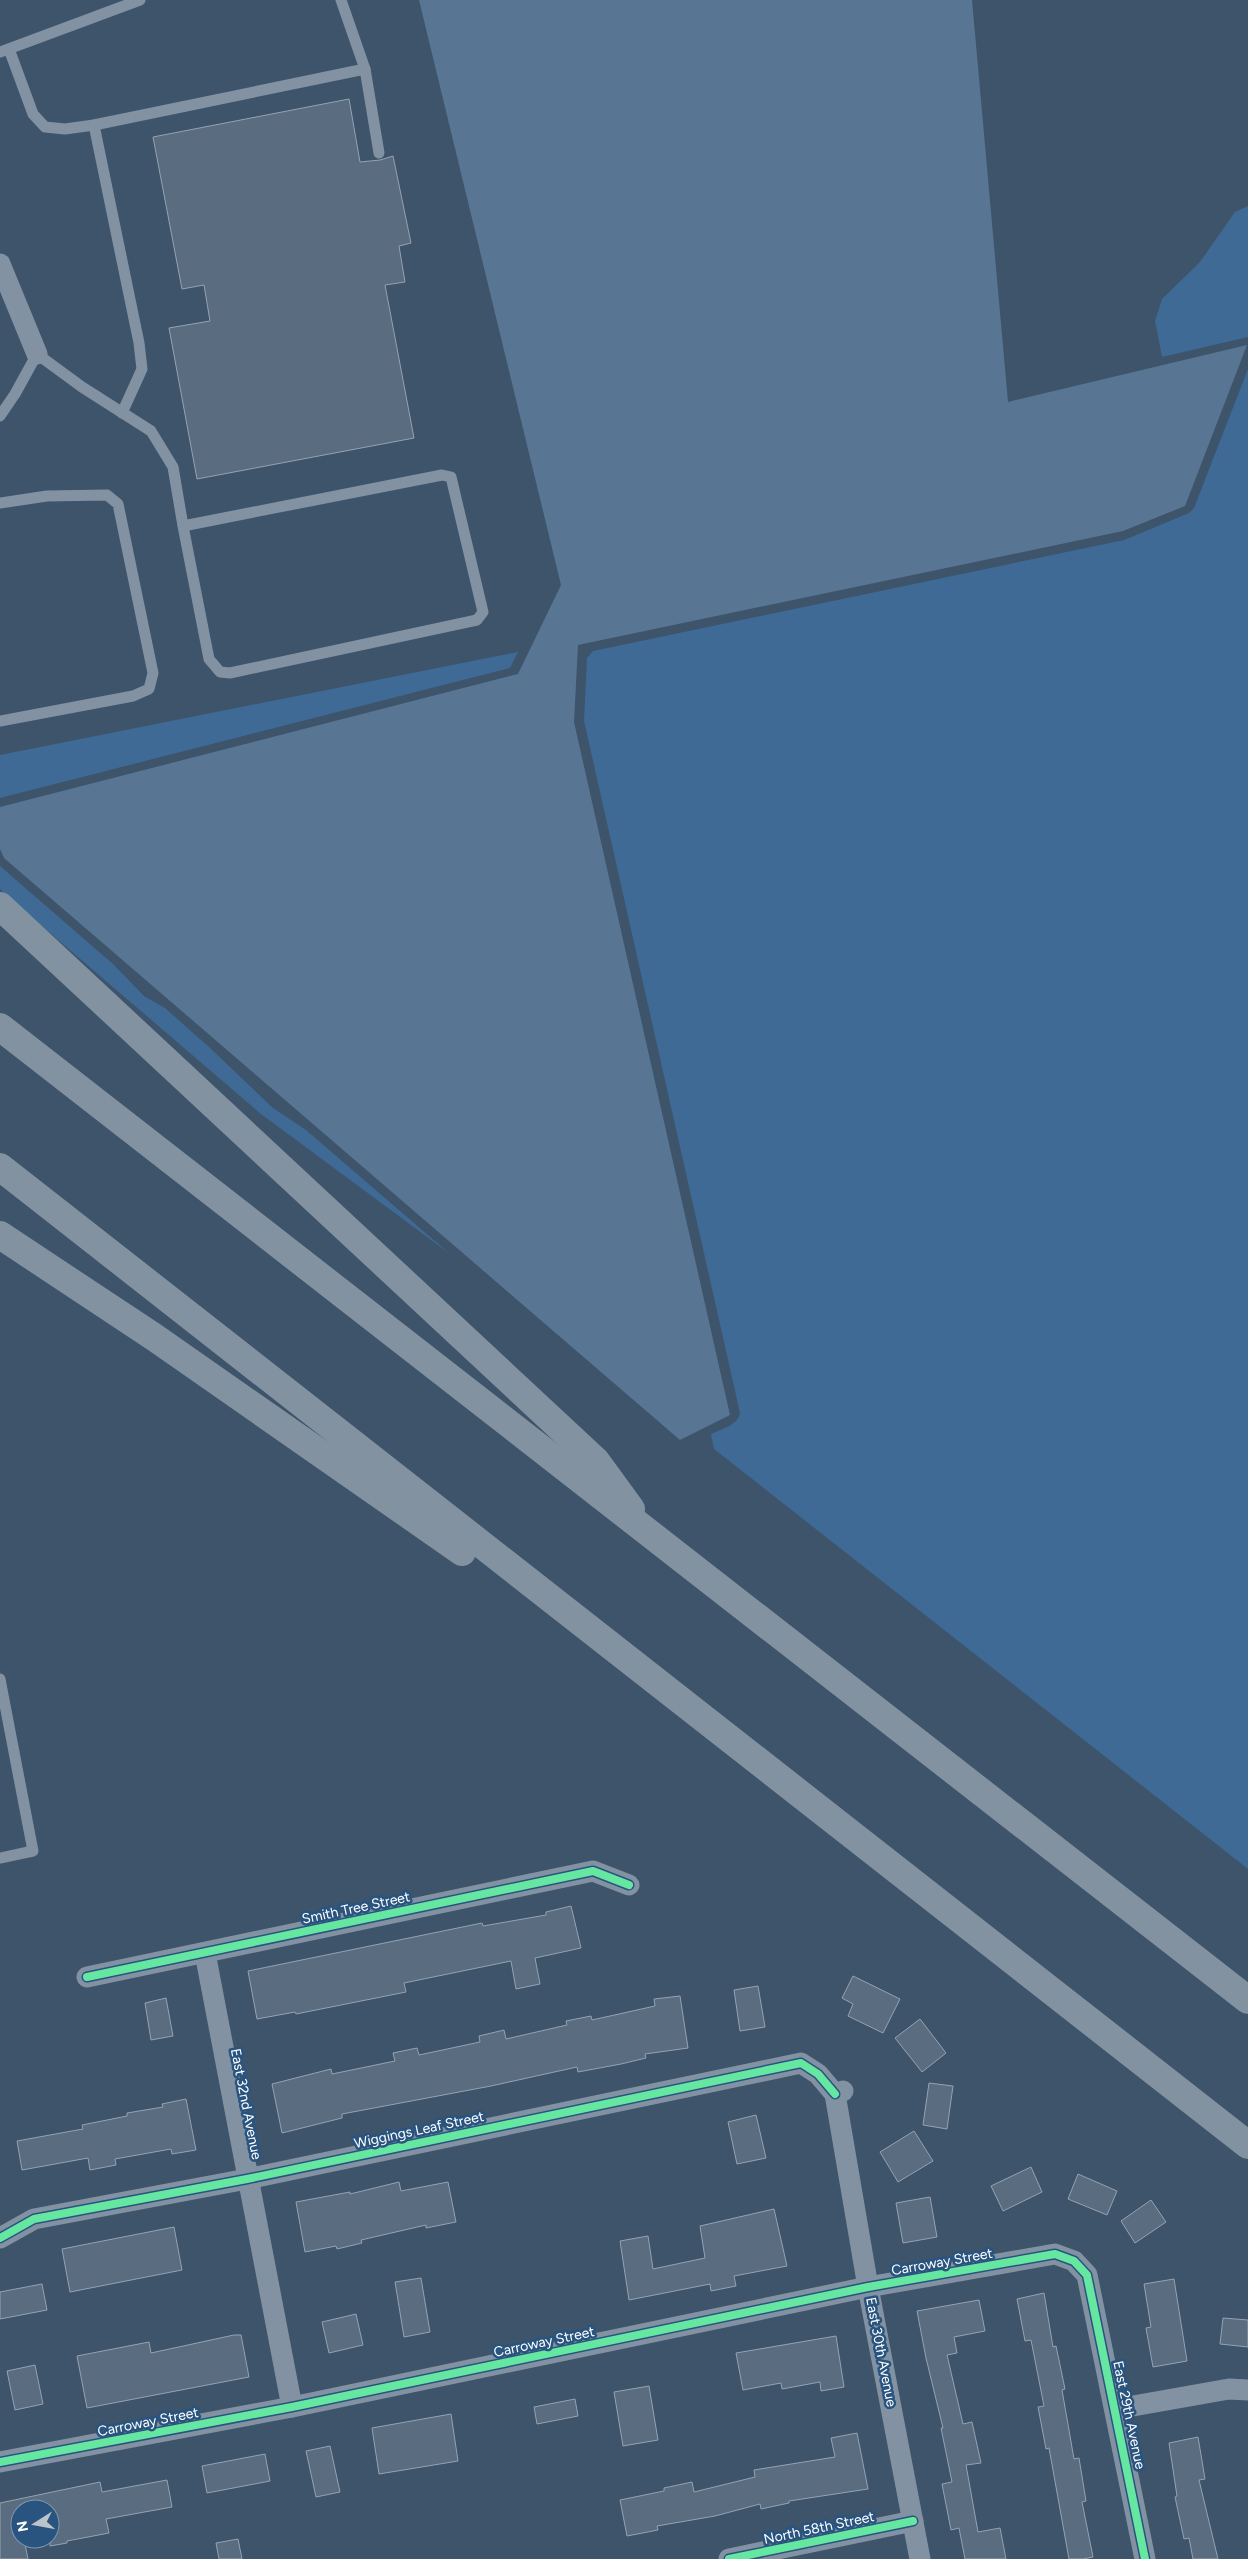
<svg xmlns="http://www.w3.org/2000/svg" width="1248" height="2559" viewBox="0 0 1248 2559" font-family="Figtree,sans-serif">
	<rect width="100%" height="100%" fill="#3d546b"/>
	<g fill="#3e6a95">
		<polygon points="1248,206 1248,337 1162,357 1155,321 1162,299 1200,262 1235,212"/>
		<path d="M1248,369V1869L714,1449L711,1434C722,1429 738,1425 740,1413L584,721L587,658L593,651L1124,540L1189,513L1194,508Z"/>
		<polygon points="518,652 510,668 0,798 0,755"/>
		<polygon points="0,866 113,964 144,996 165,1008 209,1047 273,1108 306,1130 450,1254 261,1114 8,897 0,889"/>
	</g>
	<polygon fill="#587693" points="419,0 972,0 1008,402 1247,345 1185,506 1123,531 578,645 574,722 730,1415 680,1440 4,858 0,849 0,807 518,674 561,585"/>
	<g fill="#5a6c7f" stroke="#96a3b0">
		<polygon points="349,99 360,162 380,160 393,156 411,243 399,246 405,282 385,285 414,438 197,479 169,328 210,321 204,285 182,289 153,137"/>
		<polygon points="571,1906 581,1948 535,1958 540,1984 516,1989 511,1961 404,1983 406,1992 296,2014 295,2012 257,2019 248,1971 482,1923 483,1926 546,1915 546,1912"/>
		<polygon points="853,1976 900,1999 883,2033 848,2016 853,2004 842,1998"/>
		<polygon points="758,1986 765,2027 740,2031 734,1990"/>
		<polygon points="680,1996 688,2048 645,2054 646,2058 621,2064 578,2072 577,2067 491,2086 342,2114 342,2118 282,2133 272,2084 331,2069 332,2074 395,2061 393,2053 417,2048 419,2055 480,2042 479,2036 504,2030 506,2039 567,2025 566,2021 591,2016 592,2020 655,2006 654,1999"/>
		<polygon points="166,1998 173,2036 151,2040 145,2003"/>
		<polygon points="920,2019 946,2053 922,2072 895,2038"/>
		<polygon points="929,2083 953,2086 947,2129 923,2125"/>
		<polygon points="186,2099 196,2150 172,2154 171,2149 115,2159 116,2165 90,2170 88,2158 22,2170 17,2141 83,2129 82,2125 127,2116 127,2113 163,2107 162,2104"/>
		<polygon points="756,2115 766,2158 737,2164 728,2122"/>
		<polygon points="914,2131 933,2161 898,2182 880,2152"/>
		<polygon points="1031,2167 1042,2192 1003,2211 991,2186"/>
		<polygon points="1078,2174 1117,2191 1107,2215 1068,2199"/>
		<polygon points="399,2182 401,2191 448,2182 456,2222 426,2228 426,2225 361,2240 362,2243 337,2249 336,2246 305,2252 296,2202 350,2192 350,2194"/>
		<polygon points="930,2197 937,2237 903,2243 896,2203"/>
		<polygon points="1151,2200 1166,2222 1135,2243 1121,2221"/>
		<polygon points="774,2209 787,2266 734,2276 736,2286 711,2291 710,2284 629,2300 620,2241 648,2236 653,2269 705,2258 700,2226"/>
		<polygon points="174,2227 182,2270 70,2292 62,2249"/>
		<polygon points="421,2278 430,2332 404,2337 395,2282"/>
		<polygon points="1174,2279 1187,2361 1153,2367 1146,2328 1151,2327 1144,2284"/>
		<polygon points="42,2284 47,2310 0,2319 0,2292"/>
		<polygon points="1044,2293 1053,2347 1056,2346 1065,2389 1062,2390 1074,2459 1079,2458 1086,2501 1082,2502 1093,2557 1083,2559 1069,2559 1049,2448 1046,2449 1038,2407 1044,2406 1031,2340 1025,2341 1017,2299"/>
		<polygon points="979,2300 985,2331 954,2337 957,2353 947,2355 963,2424 972,2422 981,2463 966,2465 978,2532 1000,2528 1006,2559 965,2559 959,2528 951,2530 942,2484 952,2482 941,2428 943,2428 926,2358 917,2311"/>
		<polygon points="356,2314 363,2345 329,2353 322,2322"/>
		<polygon points="1223,2318 1248,2320 1248,2347 1220,2344"/>
		<polygon points="234,2335 241,2335 249,2377 87,2408 77,2356 149,2342 151,2353"/>
		<polygon points="836,2336 844,2387 821,2391 820,2382 782,2389 781,2383 743,2390 736,2353"/>
		<polygon points="35,2365 43,2404 15,2410 7,2371"/>
		<polygon points="649,2386 658,2440 623,2446 614,2392"/>
		<polygon points="575,2399 578,2416 537,2424 534,2407"/>
		<polygon points="451,2414 458,2461 379,2474 372,2428"/>
		<polygon points="857,2433 868,2489 789,2501 789,2503 761,2509 760,2504 715,2516 657,2526 658,2530 627,2536 620,2500 664,2491 664,2488 692,2482 694,2492 755,2477 754,2470 835,2457 831,2438"/>
		<polygon points="1198,2437 1205,2479 1199,2480 1218,2559 1193,2559 1189,2538 1184,2539 1175,2497 1177,2496 1169,2443"/>
		<polygon points="330,2446 340,2492 316,2497 306,2451"/>
		<polygon points="265,2454 270,2481 207,2493 202,2466"/>
		<polygon points="167,2480 172,2507 106,2519 109,2533 67,2541 67,2543 50,2546 50,2509 20,2509 20,2539 24,2539 28,2559 0,2559 0,2503 100,2482 102,2492"/>
		<polygon points="238,2539 242,2559 219,2559 216,2543"/>
	</g>
	<g fill="none" stroke-linecap="round" stroke-linejoin="round">
		<g stroke="#8292a2" stroke-width="11">
			<polyline points="9,49 33,114 45,127 65,129 94,125 365,69 341,0"/>
			<polyline points="0,52 140,0"/>
			<polyline points="365,69 379,153"/>
			<polyline points="94,125 139,343 142,369 122,413"/>
			<polyline points="0,416 15,394 37,354 82,387 151,431 173,467 183,526 442,475 451,477 483,612 477,620 230,673 220,672 209,659 183,526"/>
			<polyline points="0,503 47,496 107,495 118,504 153,673 149,689 133,696 0,721"/>
			<polyline points="0,1679 33,1851 0,1858"/>
		</g>
		<g stroke="#8292a2" stroke-width="21">
			<polyline points="0,264 37,354"/>
			<polyline points="205,1953 292,2407"/>
			<polyline points="87,1977 593,1871 629,1885"/>
			<polyline points="843,2091 835,2094 868,2287 920,2559"/>
			<polyline points="0,2238 34,2219 247,2179 801,2063 818,2074 835,2094"/>
			<polyline points="1116,2409 1229,2389 1248,2390"/>
			<polyline points="0,2462 292,2407 868,2287 1055,2254 1074,2261 1087,2275 1145,2559"/>
			<polyline points="729,2559 913,2521"/>
		</g>
		<g stroke="#8392a1" stroke-width="28">
			<polyline points="0,906 596,1461 631,1509"/>
			<polyline points="0,1027 1248,2000"/>
			<polyline points="0,1167 1248,2145"/>
			<polyline points="0,1235 154,1337 462,1552"/>
		</g>
		<g stroke="#29547f" stroke-width="11">
			<g id="cycleway">
				<polyline points="87,1977 593,1871 629,1885"/>
				<polyline points="0,2238 34,2219 247,2179 801,2063 818,2074 835,2094"/>
				<polyline points="0,2462 292,2407 868,2287 1055,2254 1074,2261 1087,2275 1145,2559"/>
				<polyline points="729,2559 913,2521"/>
			</g>
		</g>
		<use href="#cycleway" stroke="#66e7a1" stroke-width="8"/>
	</g>
	<g text-anchor="middle" dominant-baseline="central" stroke-width="5" stroke-linejoin="round" paint-order="stroke">
		<g font-size="14" fill="#fff" stroke="#29547f">
			<text transform="translate(356 1908) rotate(-12)">Smith Tree Street</text>
			<text transform="translate(246 2104) rotate(79)">East 32nd Avenue</text>
			<text transform="translate(419 2130) rotate(-12)">Wiggings Leaf Street</text>
			<text transform="translate(942 2262) rotate(-10)">Carroway Street</text>
			<text transform="translate(544 2342) rotate(-12)">Carroway Street</text>
			<text transform="translate(881 2352) rotate(79)">East 30th Avenue</text>
			<text transform="translate(1129 2415) rotate(78)">East 29th Avenue</text>
			<text transform="translate(148 2422) rotate(-11)">Carroway Street</text>
			<text transform="translate(819 2528) rotate(-12)">North 58th Street</text>
		</g>
	</g>
	<g transform="translate(35 2524) rotate(259)"><circle r="24" fill="#29547f" stroke="#7f98b2"/>
	<path d="M0-4L9 19L0 12L-9 19Z" fill="#bbc3cb"/>
	<text y="-8" font-size="14" font-weight="bold" text-anchor="middle" fill="#ffffff">N</text>
	</g>
</svg>
